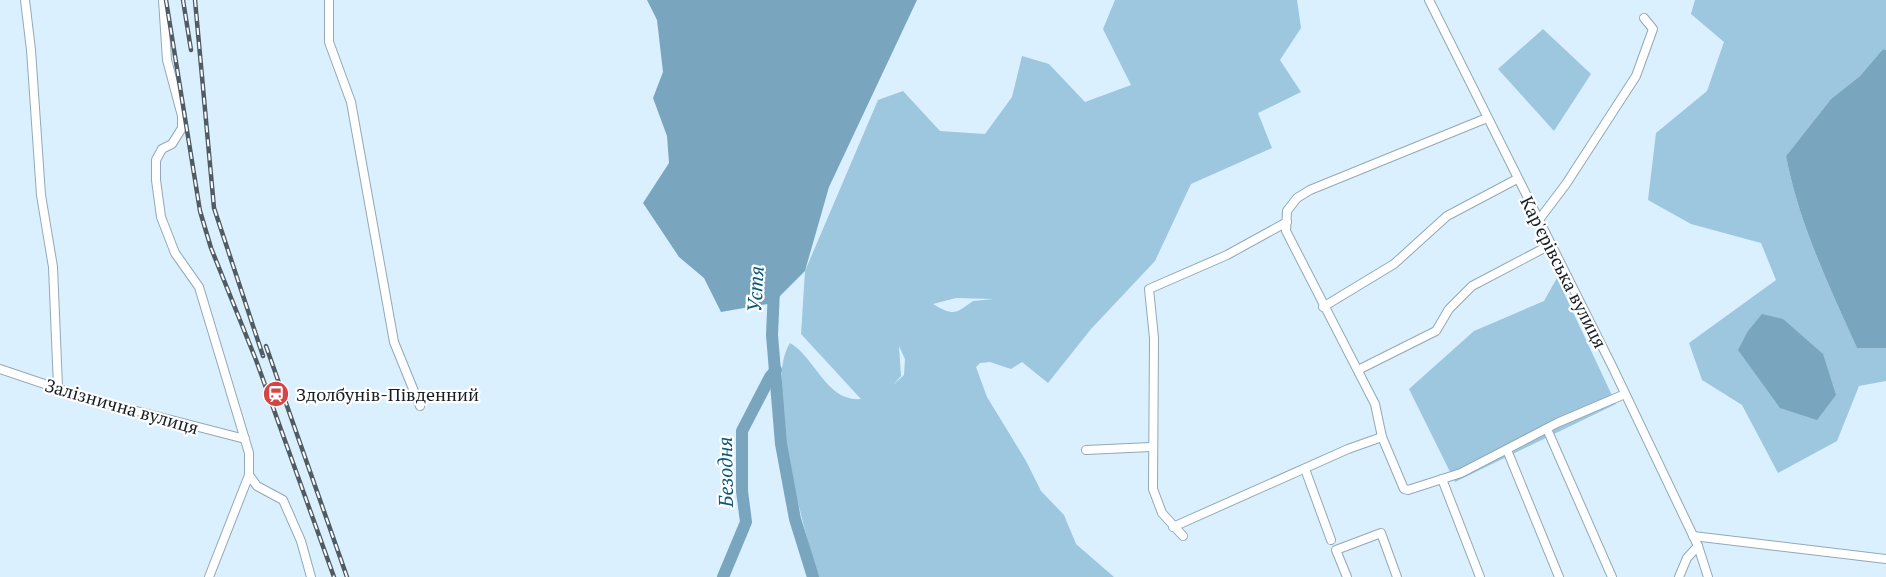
<svg xmlns="http://www.w3.org/2000/svg" width="1886" height="577" viewBox="0 0 1886 577" font-family="'PT Serif',serif">
	<rect width="100%" height="100%" fill="#daf0ff"/>
	<g fill="#9dc6df" fill-rule="evenodd">
		<path d="M1115,0H1297L1301,28L1280,60L1301,92L1258,113L1272,148L1191,184L1155,261L1091,329L1048,383L1022,362L1011,369L990,362L980,363L976,367L987,397L1026,461L1041,491L1064,515L1076,544L1114,577H818C804,529 763,384 790,343C816,358 826,402 861,399L801,334L805,271L878,100L903,91L940,131L985,134L1012,97L1022,56L1049,64L1085,102L1131,85L1103,29ZM956,298L993,299H994L973,301C956,313 955,317 933,304ZM899,346L905,359L904,375L893,385L901,376Z"/>
		<path d="M1695,0H1886V50L1883,49L1860,76L1831,99L1786,156C1799,224 1829,286 1857,348H1886V381L1859,386L1837,441L1778,473L1742,405L1702,380L1689,343L1776,280L1761,243L1691,224L1648,200L1656,133L1707,91L1724,42L1691,14Z"/>
		<polygon points="1543,29 1591,74 1554,131 1498,69"/>
		<polygon points="1557,278 1616,404 1455,482 1409,389 1474,331 1544,301"/>
	</g>
	<g fill="#7aa5bf">
		<polygon points="647,0 917,0 829,187 805,271 773,303 721,312 704,278 679,257 643,203 669,163 667,136 653,98 663,72 657,20"/>
		<path d="M1883,49L1886,50V348H1857C1829,286 1799,224 1786,156L1831,99L1860,76Z"/>
		<polygon points="1762,314 1783,319 1823,354 1836,395 1817,420 1780,408 1738,350 1748,331"/>
	</g>
	<g fill="none" stroke-linecap="round" stroke-linejoin="round">
		<g stroke="#7aa5bf" stroke-width="12">
			<polyline points="774,289 772,335 781,444 795,519 813,577"/>
			<polyline points="723,577 746,522 742,491 742,431 770,377 776,370"/>
		</g>
		<g stroke="#93a8b5" stroke-width="10">
			<g id="minor">
				<polyline points="25,0 31,50 41,195 53,267 58,387"/>
				<polyline points="163,0 167,60 182,116 182,128 172,144 162,149 156,160 156,180 161,217 175,253 199,287 249,453 249,475 257,486 283,500 301,541 311,577"/>
				<polyline points="329,0 329,42 351,102 394,342 420,406"/>
				<polyline points="1429,0 1613,368 1698,546 1708,577"/>
				<polyline points="1538,221 1566,184 1636,76 1653,29 1644,18"/>
				<polyline points="1323,307 1394,264 1447,216 1517,179"/>
				<polyline points="0,369 86,398 245,439"/>
				<polyline points="1359,373 1286,231 1287,211 1297,198 1310,190 1487,118"/>
				<polyline points="1547,429 1612,577"/>
				<polyline points="1382,437 1375,404 1359,373 1360,369 1436,331 1449,309 1472,286 1550,245"/>
				<polyline points="1086,450 1151,447"/>
				<polyline points="1507,450 1559,577"/>
				<polyline points="1305,469 1331,540"/>
				<polyline points="1442,479 1480,577"/>
				<polyline points="1173,527 1348,449 1382,437 1404,489 1408,490 1461,473 1557,423 1625,394"/>
				<polyline points="1183,536 1162,513 1153,489 1154,338 1149,289 1227,255 1287,222"/>
				<polyline points="1693,536 1886,559"/>
				<polyline points="209,577 249,475"/>
				<polyline points="1347,577 1336,550 1381,533 1397,577"/>
				<polyline points="1679,577 1687,558 1698,546"/>
			</g>
		</g>
		<use href="#minor" stroke="#fff" stroke-width="8"/>
		<g stroke="#505c64" stroke-width="4.5">
			<g id="rail">
				<polyline points="166,0 200,211 211,248 256,360 334,577"/>
				<polyline points="183,0 191,50"/>
				<polyline points="195,0 214,208 263,356"/>
				<polyline points="266,346 347,577"/>
			</g>
		</g>
		<use href="#rail" stroke="#fff" stroke-width="2" stroke-dasharray="7" stroke-linecap="butt"/>
	</g>
	<defs>
		<g id="station-disc" transform="scale(1.35)"><circle r="9.5" fill="#d44543" stroke="#fff"/><path d="M-3-6H3Q5-6 5-4V2Q5 4 3 4L4.5 6H3L1.5 4h-3L-3 6H-4.5L-3 4Q-5 4-5 2V-4Q-5-6-3-6ZM-3.5-4v3h7v-3ZM-3.5 1v1.5H-2V1ZM2 1v1.5H3.5V1Z" fill="#fff"/></g>
	</defs>
	<g fill-rule="evenodd">
		<use href="#station-disc" x="276" y="394"/>
	</g>
	<g text-anchor="middle" dominant-baseline="central" stroke-width="4.5" stroke-linejoin="round" paint-order="stroke">
		<g font-size="18" fill="#161e23" stroke="#fff">
			<text transform="translate(1564 272) rotate(63)">Кар'єрівська вулиця</text>
			<text transform="translate(122 406) rotate(16)">Залізнична вулиця</text>
		</g>
		<g font-size="18" fill="#161e23" stroke="#fff" text-anchor="start">
			<text x="296" y="394">Здолбунів-Південний</text>
		</g>
		<g font-size="20" font-style="italic" fill="#08597c" stroke="#fff">
			<text transform="translate(755 289) rotate(-87)">Устя</text>
			<text transform="translate(725 472) rotate(-91)">Безодня</text>
		</g>
	</g>
</svg>
